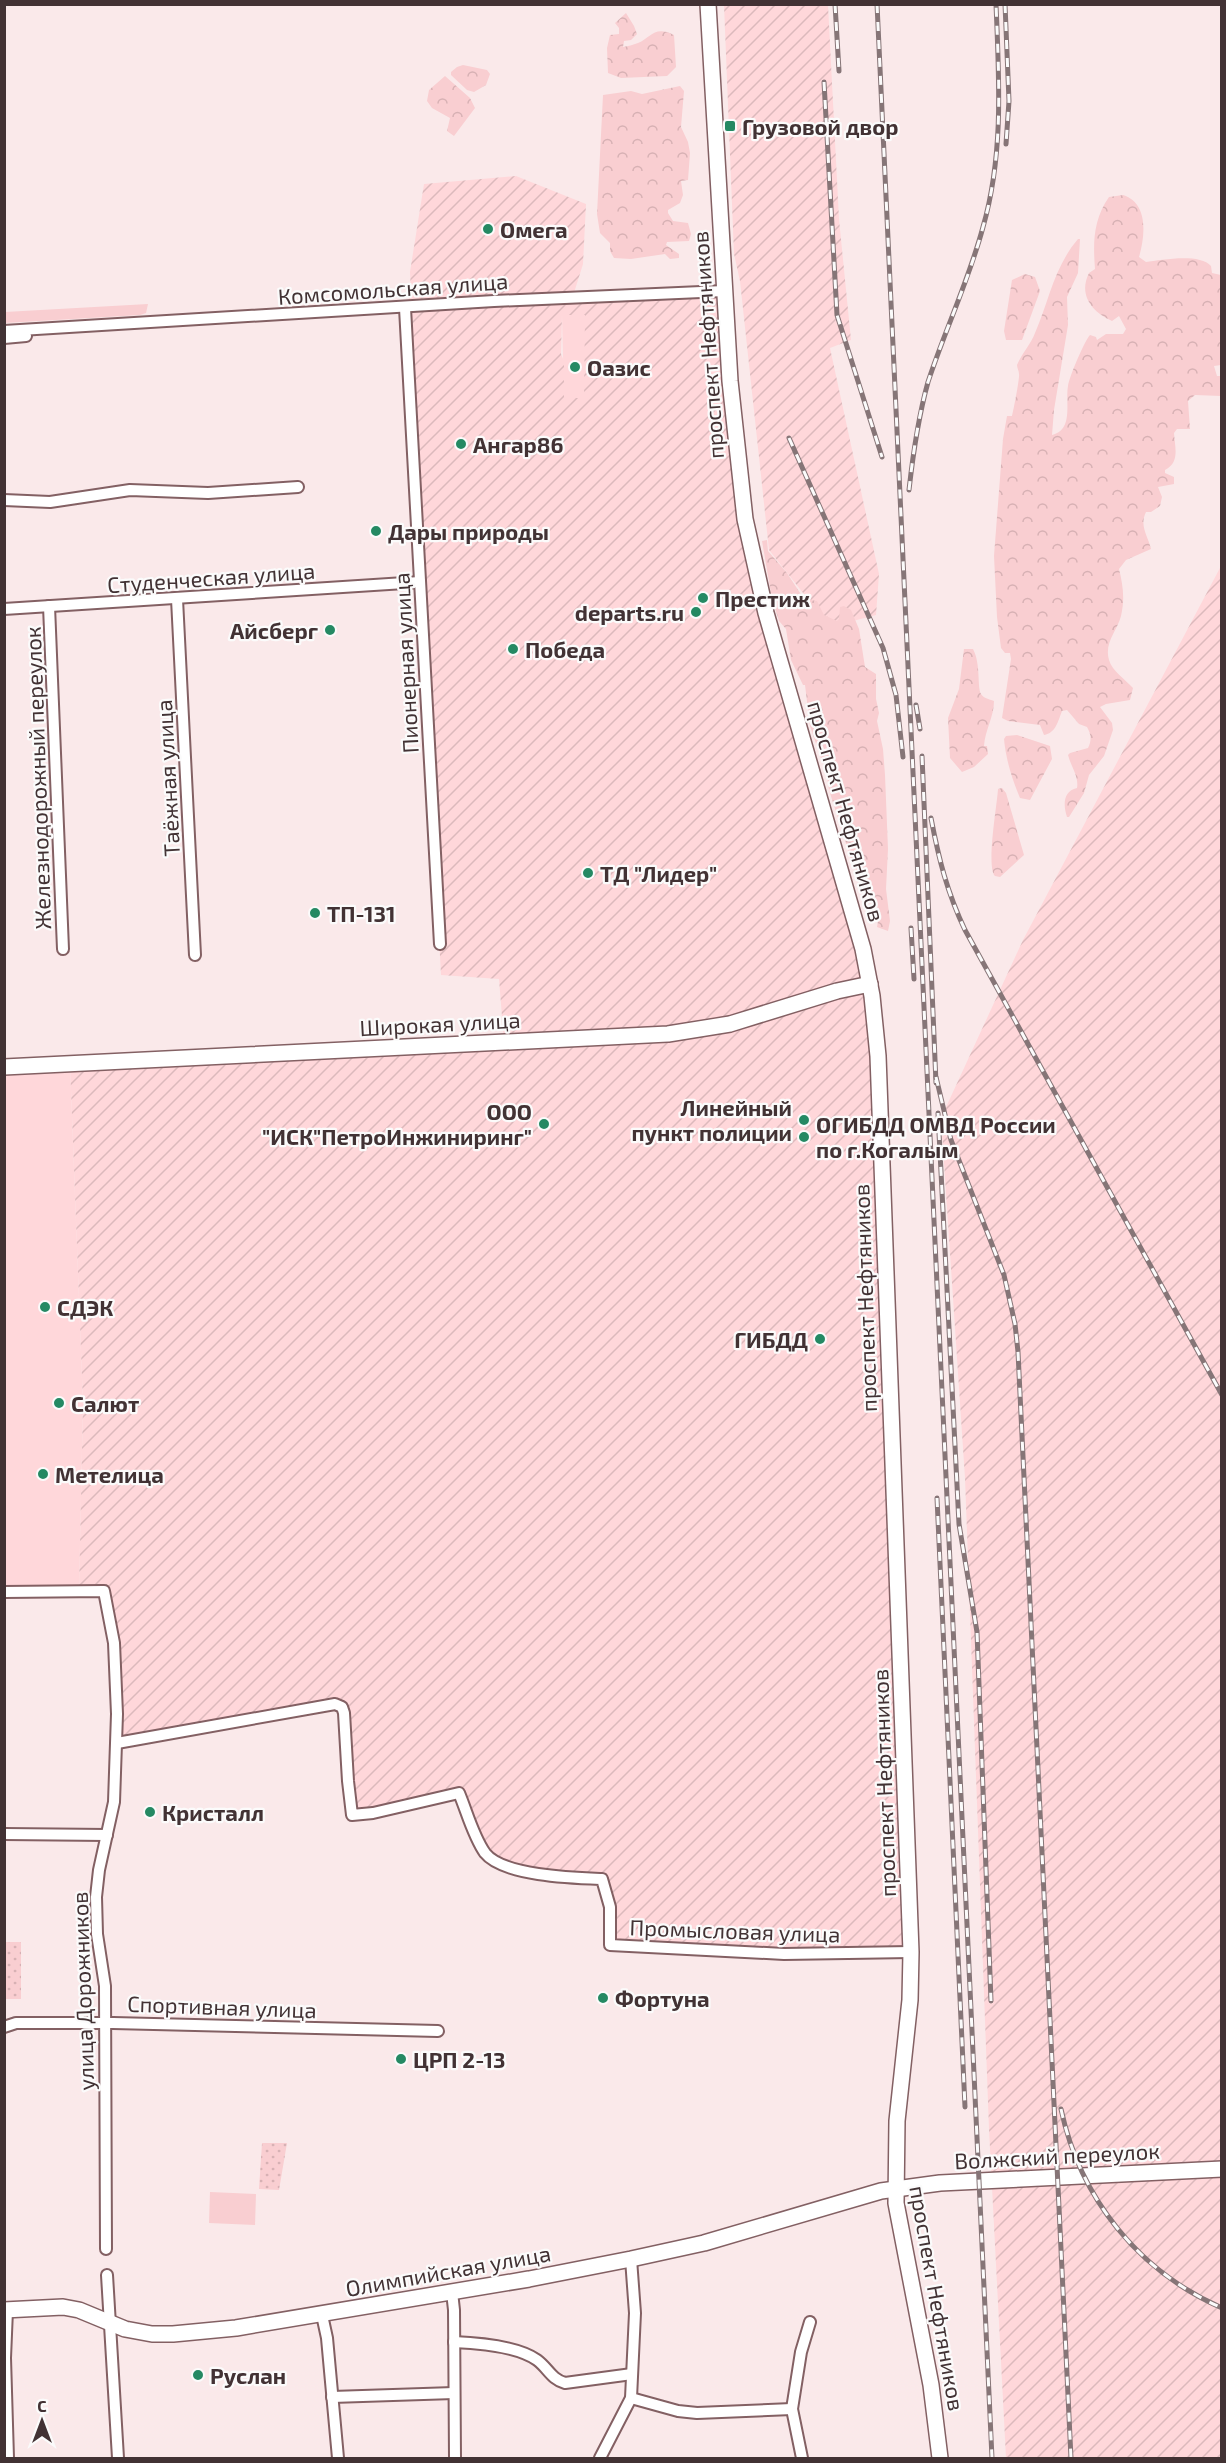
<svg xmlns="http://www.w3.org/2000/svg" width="1226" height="2463" viewBox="0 0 1226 2463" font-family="'Exo 2',sans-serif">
	<defs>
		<pattern id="industrial-furrows" width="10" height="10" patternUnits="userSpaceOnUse" patternTransform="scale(1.5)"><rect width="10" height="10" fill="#ffd7da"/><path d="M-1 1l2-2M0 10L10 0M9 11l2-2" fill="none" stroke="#dcb9bc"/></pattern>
		<pattern id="forest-crowns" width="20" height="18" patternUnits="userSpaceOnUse" patternTransform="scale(1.5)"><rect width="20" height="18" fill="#f9ced1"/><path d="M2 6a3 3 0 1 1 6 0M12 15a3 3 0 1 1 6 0" fill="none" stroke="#d7b1b4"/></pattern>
		<pattern id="park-dots" width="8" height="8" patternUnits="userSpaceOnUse" patternTransform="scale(1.5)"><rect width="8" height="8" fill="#f9ced1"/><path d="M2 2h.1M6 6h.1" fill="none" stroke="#d7b1b4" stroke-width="1.8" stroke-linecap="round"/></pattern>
	</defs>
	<rect width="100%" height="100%" fill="#fae9ea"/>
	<g fill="#ffd7da">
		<polygon points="585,314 585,398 564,398 562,315"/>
		<polygon points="70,1064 83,1404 79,1591 5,1592 5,1067"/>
	</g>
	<g fill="url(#industrial-furrows)" fill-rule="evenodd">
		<polygon points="724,5 828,5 839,219 851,340 830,348 879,574 876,615 830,627 769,550 740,281 734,254"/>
		<path d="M516,176L586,204L583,264L573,296L724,291L745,519L867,968L911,1952L610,1945L602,1879L494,1861L459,1793L352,1815L342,1707L117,1743V1714L104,1591H79L83,1404L70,1064L504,1042L499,979L441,975L405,308L411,293L410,272L424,184ZM562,315H585L584,398H564V361L561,354Z"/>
		<polygon points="1221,566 1221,2458 1006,2458 989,2129 965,1478 941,1118 1023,940"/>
	</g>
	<g fill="#f9ced1">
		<polygon points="148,304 146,313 140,315 5,323 5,312"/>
		<polygon points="210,2192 256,2194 255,2225 209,2223"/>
	</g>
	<g fill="url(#forest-crowns)">
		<path d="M626,13L634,26L637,34L631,40L624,41L623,47C628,46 633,45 638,43C651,38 654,25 674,35L676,67L667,76L621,78L608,73L607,48L610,35L619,34V28L615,23Z"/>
		<polygon points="463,65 487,70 490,74 486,85 474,92 467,90 451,75 451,72 457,67"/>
		<polygon points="445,76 470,98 475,108 454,136 447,131 450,118 432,108 427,101 429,90"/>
		<polygon points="680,86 684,91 681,127 688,142 690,153 688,180 681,181 683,195 680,203 668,210 668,213 673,221 688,223 691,234 689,241 667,242 666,245 679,254 679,258 670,259 665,254 631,259 614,258 610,251 610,243 600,233 597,214 603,95 631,91 642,94"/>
		<path d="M1123,195C1149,203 1145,237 1139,257L1146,262C1161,260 1200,253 1211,266L1212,273L1221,275V365L1214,366L1217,376H1221V396L1195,395L1188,401L1190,429H1177L1174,433C1175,448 1180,462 1165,470V473L1174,477V484L1158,487L1162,497L1160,506L1151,512H1146C1139,526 1148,536 1151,549L1126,560L1119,569C1123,585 1125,599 1121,616C1117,631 1104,643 1109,660C1112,671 1125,679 1133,688L1130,700L1106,704L1100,707L1112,723L1113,730L1104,756L1089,775L1084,793L1069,817H1067C1063,805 1063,791 1077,788C1079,776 1071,767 1068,755L1070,753L1088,748C1092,740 1091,734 1087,727L1079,724L1067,710L1062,711C1058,721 1056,733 1044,735L1040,725L1008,721L1002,718L1011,659L1010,653H1005L1001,648L997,617L994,556L1003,439L1007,416H1012C1013,413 1020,377 1019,374C1019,371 1017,368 1017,365C1022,353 1031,344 1035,333C1049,301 1054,267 1078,239H1080L1078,273L1067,297L1068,325L1054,410L1052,435C1074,430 1065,402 1068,386C1069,377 1085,340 1090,335L1096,337L1097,340L1106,334H1123L1126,329L1119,316L1112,321C1092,312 1078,295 1089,273L1095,269C1093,243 1093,220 1109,197Z"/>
		<polygon points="1025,274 1035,277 1040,291 1022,340 1006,340 1004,331 1012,280"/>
		<polygon points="767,540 768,551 787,573 804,599 817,601 824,615 837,621 839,619 840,607 844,606 851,610 859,629 865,667 876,674 876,699 879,713 877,721 883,749 885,775 888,849 886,889 890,921 888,931 877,927 879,915 875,899 853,865 829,790 827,776 810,726 805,685 803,685 791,660 786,629 779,621 772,599 762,541"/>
		<path d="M964,649H973C981,664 977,687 981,694C983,698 989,699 994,701C994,717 985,730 984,746H987L988,754L974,767L962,772L950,758L948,718L959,689Z"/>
		<path d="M1017,735L1050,746L1052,759L1030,800L1020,798C1012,779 1006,760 1004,739L1006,736Z"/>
		<path d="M1002,788L1006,793L1024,855L1000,877L995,876C986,867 997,806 998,789Z"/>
	</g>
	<g fill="url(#park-dots)">
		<polygon points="4,1942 21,1942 21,1999 5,1999"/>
		<polygon points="262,2143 287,2143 279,2190 259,2189"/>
	</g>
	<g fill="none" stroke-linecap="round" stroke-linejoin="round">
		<g stroke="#836063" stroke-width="14">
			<g id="street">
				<polyline points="405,308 440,944"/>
				<polyline points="4,331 494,301 724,291"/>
				<polyline points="4,338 26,336"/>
				<polyline points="4,500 50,502 130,490 208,493 298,487"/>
				<polyline points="177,599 195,955"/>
				<polyline points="49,606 63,949"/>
				<polyline points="4,609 420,582"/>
				<polyline points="4,1592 104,1591 114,1643 117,1714 114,1802 99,1870 96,1897 97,1934 105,1986 106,2249"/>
				<path d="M117,1743L335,1704L342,1707L344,1713L348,1781L352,1815L373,1813L459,1793C467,1812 473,1836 485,1853C503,1876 574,1878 602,1879L610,1907V1945L784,1954L911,1952"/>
				<polyline points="4,1834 107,1835"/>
				<polyline points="4,2027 16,2023 113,2023 438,2031"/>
				<polyline points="107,2275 118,2458"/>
				<polyline points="452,2292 454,2310 455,2458"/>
				<polyline points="7,2310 5,2358 8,2458"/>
				<polyline points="322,2315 327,2338 338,2458"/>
				<path d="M454,2342C478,2343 517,2346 537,2360C548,2368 551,2379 565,2383L632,2374"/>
				<polyline points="332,2397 454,2393"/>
				<polyline points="631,2398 678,2411 697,2413 792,2409"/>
				<polyline points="600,2458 631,2398 635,2313 631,2259"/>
				<polyline points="802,2458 792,2409 801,2352 810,2322"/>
			</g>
		</g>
		<g stroke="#836063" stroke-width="18">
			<g id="secondary">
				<polyline points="708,4 730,381 745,519 766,613 863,949 872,996 878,1056 911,1952 910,2000 897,2121 896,2203 931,2385 940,2458"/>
				<polyline points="4,1067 668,1034 730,1024 837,991 870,984"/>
				<polyline points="4,2310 63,2307 79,2310 125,2329 152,2334 173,2334 236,2328 529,2279 631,2259 704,2243 881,2191 940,2183 1222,2169"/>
			</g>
		</g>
		<use href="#street" stroke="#fff" stroke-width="10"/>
		<use href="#secondary" stroke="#fff" stroke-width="15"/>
		<g stroke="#867577" stroke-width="5">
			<g id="rail">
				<polyline points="835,4 839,71"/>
				<polyline points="877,4 992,2458"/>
				<polyline points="1005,4 1009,101 1006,144"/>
				<polyline points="824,82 837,315 882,457"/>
				<polyline points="789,438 883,648 896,695 903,757"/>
				<path d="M909,490C913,454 918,418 928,382C945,330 969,280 983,227C1004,154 999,79 996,4"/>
				<polyline points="916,705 920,729"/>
				<polyline points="922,756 936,1083"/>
				<path d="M931,818C939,860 947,892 965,930L1222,1395"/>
				<polyline points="911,928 914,979"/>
				<polyline points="936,1077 951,1140 1004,1275 1015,1324 1018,1352 1071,2458"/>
				<polyline points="938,1113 959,1524 977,1632 991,2001"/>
				<polyline points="937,1498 965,2107"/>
				<path d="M1061,2109C1080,2198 1138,2271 1222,2308"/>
			</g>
		</g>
		<use href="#rail" stroke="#fbfbfb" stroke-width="3" stroke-dasharray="9" stroke-linecap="butt"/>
	</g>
	<g fill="#258963" stroke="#fbfbfb" stroke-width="2">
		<rect x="724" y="120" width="12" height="12" rx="3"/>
		<circle cx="488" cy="229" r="6"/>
		<circle cx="575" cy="367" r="6"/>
		<circle cx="461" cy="444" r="6"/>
		<circle cx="376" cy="531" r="6"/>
		<circle cx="703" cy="598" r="6"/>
		<circle cx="696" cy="612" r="6"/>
		<circle cx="330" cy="630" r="6"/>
		<circle cx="513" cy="649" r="6"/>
		<circle cx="588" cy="873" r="6"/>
		<circle cx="315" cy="913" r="6"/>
		<circle cx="804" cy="1120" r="6"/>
		<circle cx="544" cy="1124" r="6"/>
		<circle cx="804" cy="1137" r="6"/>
		<circle cx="45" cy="1307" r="6"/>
		<circle cx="820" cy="1339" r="6"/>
		<circle cx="59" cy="1403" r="6"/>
		<circle cx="43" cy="1474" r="6"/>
		<circle cx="150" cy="1812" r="6"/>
		<circle cx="603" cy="1998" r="6"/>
		<circle cx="401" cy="2059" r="6"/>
		<circle cx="198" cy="2375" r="6"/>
	</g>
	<g text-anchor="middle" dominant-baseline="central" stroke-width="4.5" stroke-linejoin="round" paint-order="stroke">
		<g font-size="22" font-weight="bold" fill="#423234" stroke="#fbfbfb" text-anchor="start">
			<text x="742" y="126">Грузовой двор</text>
			<text x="500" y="229">Омега</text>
			<text x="587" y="367">Оазис</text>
			<text x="473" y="444">Ангар86</text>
			<text x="388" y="531">Дары природы</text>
			<text x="715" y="598">Престиж</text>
			<text x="684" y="612" text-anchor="end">departs.ru</text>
			<text x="318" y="630" text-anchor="end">Айсберг</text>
			<text x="525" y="649">Победа</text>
			<text x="600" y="873">ТД "Лидер"</text>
			<text x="327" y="913">ТП-131</text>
			<text x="792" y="1107" text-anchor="end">Линейный<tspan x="792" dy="25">пункт полиции</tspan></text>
			<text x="532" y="1111" text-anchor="end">ООО<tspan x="532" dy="25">"ИСК"ПетроИнжиниринг"</tspan></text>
			<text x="816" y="1124">ОГИБДД ОМВД России<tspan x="816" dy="25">по г.Когалым</tspan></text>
			<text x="57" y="1307">СДЭК</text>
			<text x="808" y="1339" text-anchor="end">ГИБДД</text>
			<text x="71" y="1403">Салют</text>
			<text x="55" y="1474">Метелица</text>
			<text x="162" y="1812">Кристалл</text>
			<text x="615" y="1998">Фортуна</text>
			<text x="413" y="2059">ЦРП 2-13</text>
			<text x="210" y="2375">Руслан</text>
		</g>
		<g font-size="22" fill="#423234" stroke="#fbfbfb">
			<text transform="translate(393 288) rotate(-4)">Комсомольская улица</text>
			<text transform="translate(707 345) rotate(-94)">проспект Нефтяников</text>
			<text transform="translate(211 577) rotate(-4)">Студенческая улица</text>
			<text transform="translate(405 663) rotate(-93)">Пионерная улица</text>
			<text transform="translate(37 778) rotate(-92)">Железнодорожный переулок</text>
			<text transform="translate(167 778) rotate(-93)">Таёжная улица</text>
			<text transform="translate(847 811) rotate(74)">проспект Нефтяников</text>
			<text transform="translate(440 1023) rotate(-3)">Широкая улица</text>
			<text transform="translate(864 1298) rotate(-92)">проспект Нефтяников</text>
			<text transform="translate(883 1783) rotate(-92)">проспект Нефтяников</text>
			<text transform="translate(735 1930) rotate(2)">Промысловая улица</text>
			<text transform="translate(82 1991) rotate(-92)">улица Дорожников</text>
			<text transform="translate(222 2006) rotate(2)">Спортивная улица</text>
			<text transform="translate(1057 2155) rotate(-3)">Волжский переулок</text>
			<text transform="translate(448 2270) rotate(-10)">Олимпийская улица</text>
			<text transform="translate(938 2298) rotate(80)">проспект Нефтяников</text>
		</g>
	</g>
	<rect width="1226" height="2463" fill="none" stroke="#423234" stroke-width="12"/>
	<g transform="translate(42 2421)" stroke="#fbfbfb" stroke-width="4.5" paint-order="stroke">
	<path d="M0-4.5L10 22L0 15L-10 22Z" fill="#423234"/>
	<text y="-9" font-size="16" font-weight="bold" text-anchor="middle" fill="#423234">С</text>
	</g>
</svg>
